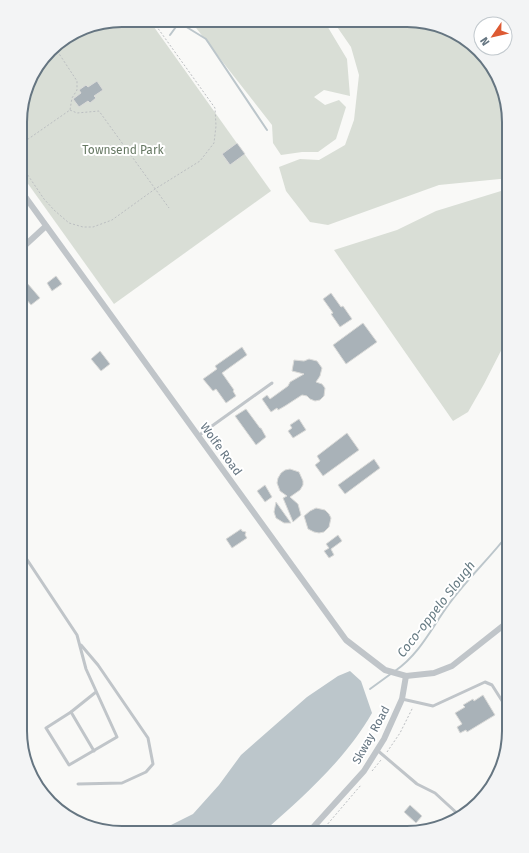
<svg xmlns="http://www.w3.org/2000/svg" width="529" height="853" viewBox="0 0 529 853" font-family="'Fira Sans',sans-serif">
	<rect width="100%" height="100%" fill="#f9f9f7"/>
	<g fill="#d9ded6">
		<polygon points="122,20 149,20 271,191 114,304 21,174 21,109 31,77 55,45 83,28"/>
		<polygon points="195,20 319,21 326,24 347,59 350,96 324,90 314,97 325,105 339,100 346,107 336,139 318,152 302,152 281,155 273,143 272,125 193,24"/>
		<polygon points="333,21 427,22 474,45 501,83 509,122 509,180 500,179 439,185 328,225 310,222 286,191 279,167 300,159 319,160 345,145 354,120 359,75 351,47"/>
		<polygon points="501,191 509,191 509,337 506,341 484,384 468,412 453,421 334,250 397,230 436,211"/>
	</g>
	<path fill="#bcc6cb" d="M350,671L361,681L372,713C346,759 302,798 262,833L147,832L163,829L193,814L219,785L241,755L307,697L338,676Z"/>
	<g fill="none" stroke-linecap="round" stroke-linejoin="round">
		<g stroke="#bcc6cb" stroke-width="2">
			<polyline points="180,23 206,39 267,130"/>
			<polyline points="170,35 181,20"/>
			<path d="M395,671C420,654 432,627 449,604C467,579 490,558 509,533"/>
			<polyline points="370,689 392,673"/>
		</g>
	</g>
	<g fill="#a9b2b8" stroke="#dbdbd9">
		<polygon points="97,81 103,90 94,96 96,98 90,103 88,101 79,107 73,99 81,93 79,90 86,85 88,87"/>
		<polygon points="237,143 245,154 230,165 222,154"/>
		<polygon points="56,276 62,284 52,291 47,283"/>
		<polygon points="28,284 40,298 31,305 26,299 24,301 21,297 21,290"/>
		<polygon points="331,293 341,307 343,306 352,319 340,327 331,314 333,313 323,299"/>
		<polygon points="363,323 377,342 346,364 333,345"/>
		<polygon points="242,347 247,355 222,373 234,390 233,391 236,396 226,403 216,389 213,391 203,379 217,369 215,366"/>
		<polygon points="100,351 110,364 101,371 91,359"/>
		<polygon points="309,359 317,361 322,368 320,376 316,382 322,384 325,388 324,396 320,400 315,401 310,399 307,396 302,395 285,406 278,410 277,408 271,412 262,399 267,395 270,399 288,386 290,382 304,374 292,371 294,360 304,361"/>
		<polygon points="246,409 260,428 261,428 266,437 256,445 235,416"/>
		<polygon points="299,419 306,430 293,438 288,431 292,428 290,425"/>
		<polygon points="347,433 359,450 323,476 315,465 320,461 317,456"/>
		<polygon points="374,459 380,468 345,494 338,485"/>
		<polygon points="290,469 299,472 303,481 303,485 300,490 290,497 298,504 301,515 293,522 283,498 287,496 280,491 277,483 278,478 281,473 285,470"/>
		<polygon points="265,485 272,497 265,502 257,491"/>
		<polygon points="276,502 291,523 284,523 276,518 274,512"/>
		<polygon points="316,508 325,510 329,514 331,518 329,527 324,532 319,533 314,532 308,529 304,516 310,511"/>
		<polygon points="241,529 242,531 246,532 245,535 247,538 232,548 226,539"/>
		<polygon points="338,535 342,541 331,549 334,555 329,558 324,551 329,548 326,544"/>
		<polygon points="483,695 495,715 467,732 466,730 460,733 457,727 462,724 455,713 465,707 463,705 473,699 474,701"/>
		<polygon points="410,805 422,816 416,823 404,812"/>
	</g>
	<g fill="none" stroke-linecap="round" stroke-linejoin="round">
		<g stroke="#bbbec1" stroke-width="1" stroke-dasharray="2 2" stroke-linecap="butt">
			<polyline points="70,110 77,113 99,111 169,208"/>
			<polyline points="21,144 70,110 72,98 77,90 77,81 54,46"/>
			<polyline points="21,165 44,199 54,210 69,223 83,227 93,227 112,220 155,189 200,161 214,143 216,126 215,108 152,20"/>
			<polyline points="387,752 400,733 413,707"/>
			<polyline points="372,771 381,760"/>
			<polyline points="320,833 361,785"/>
		</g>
		<g stroke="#c0c5c9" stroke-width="3">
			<polyline points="198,436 272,383"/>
			<polyline points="20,549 77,635 86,669 117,737 69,765 46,728 71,712 96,692"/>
			<polyline points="402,699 433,706 485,682 492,685 506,707"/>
			<polyline points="71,712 94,751"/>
			<polyline points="377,750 417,784 435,793 459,815"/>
			<polyline points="78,784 122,783 146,772 153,764 148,738 98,665 81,645"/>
		</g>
		<g stroke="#c0c5c9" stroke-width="6">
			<polyline points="21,191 346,640 385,670 406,676 434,673 452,666 509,621"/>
			<polyline points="21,249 46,226"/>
			<polyline points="308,833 364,771 384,739 402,699 406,676"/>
		</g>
	</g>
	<g text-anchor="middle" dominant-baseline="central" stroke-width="4" stroke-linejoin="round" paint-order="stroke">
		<g font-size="12" fill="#677964" stroke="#fff">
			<text x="123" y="150">Townsend Park</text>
		</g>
		<g font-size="12" fill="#657581" stroke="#fff">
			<text transform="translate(221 449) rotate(54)">Wolfe Road</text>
			<text transform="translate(371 735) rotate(-61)">Skway Road</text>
		</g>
		<g font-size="13" font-style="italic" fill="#657a82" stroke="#fff">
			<text transform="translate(436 609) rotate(-52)">Coco-oppelo Slough</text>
		</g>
	</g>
	<path d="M0 0H529V853H0ZM122 27H407A95 95 0 0 1 502 122V731A95 95 0 0 1 407 826H122A95 95 0 0 1 27 731V122A95 95 0 0 1 122 27Z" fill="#f3f4f5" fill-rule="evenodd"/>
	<path fill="none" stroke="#657581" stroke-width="2" d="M122 27H407A95 95 0 0 1 502 122V731A95 95 0 0 1 407 826H122A95 95 0 0 1 27 731V122A95 95 0 0 1 122 27Z"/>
	<g transform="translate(493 36) rotate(236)"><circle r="19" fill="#ffffff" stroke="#c1c8cd"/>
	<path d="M0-3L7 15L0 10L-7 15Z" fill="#dd5a33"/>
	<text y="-6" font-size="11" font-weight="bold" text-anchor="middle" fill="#657581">N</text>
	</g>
</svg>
